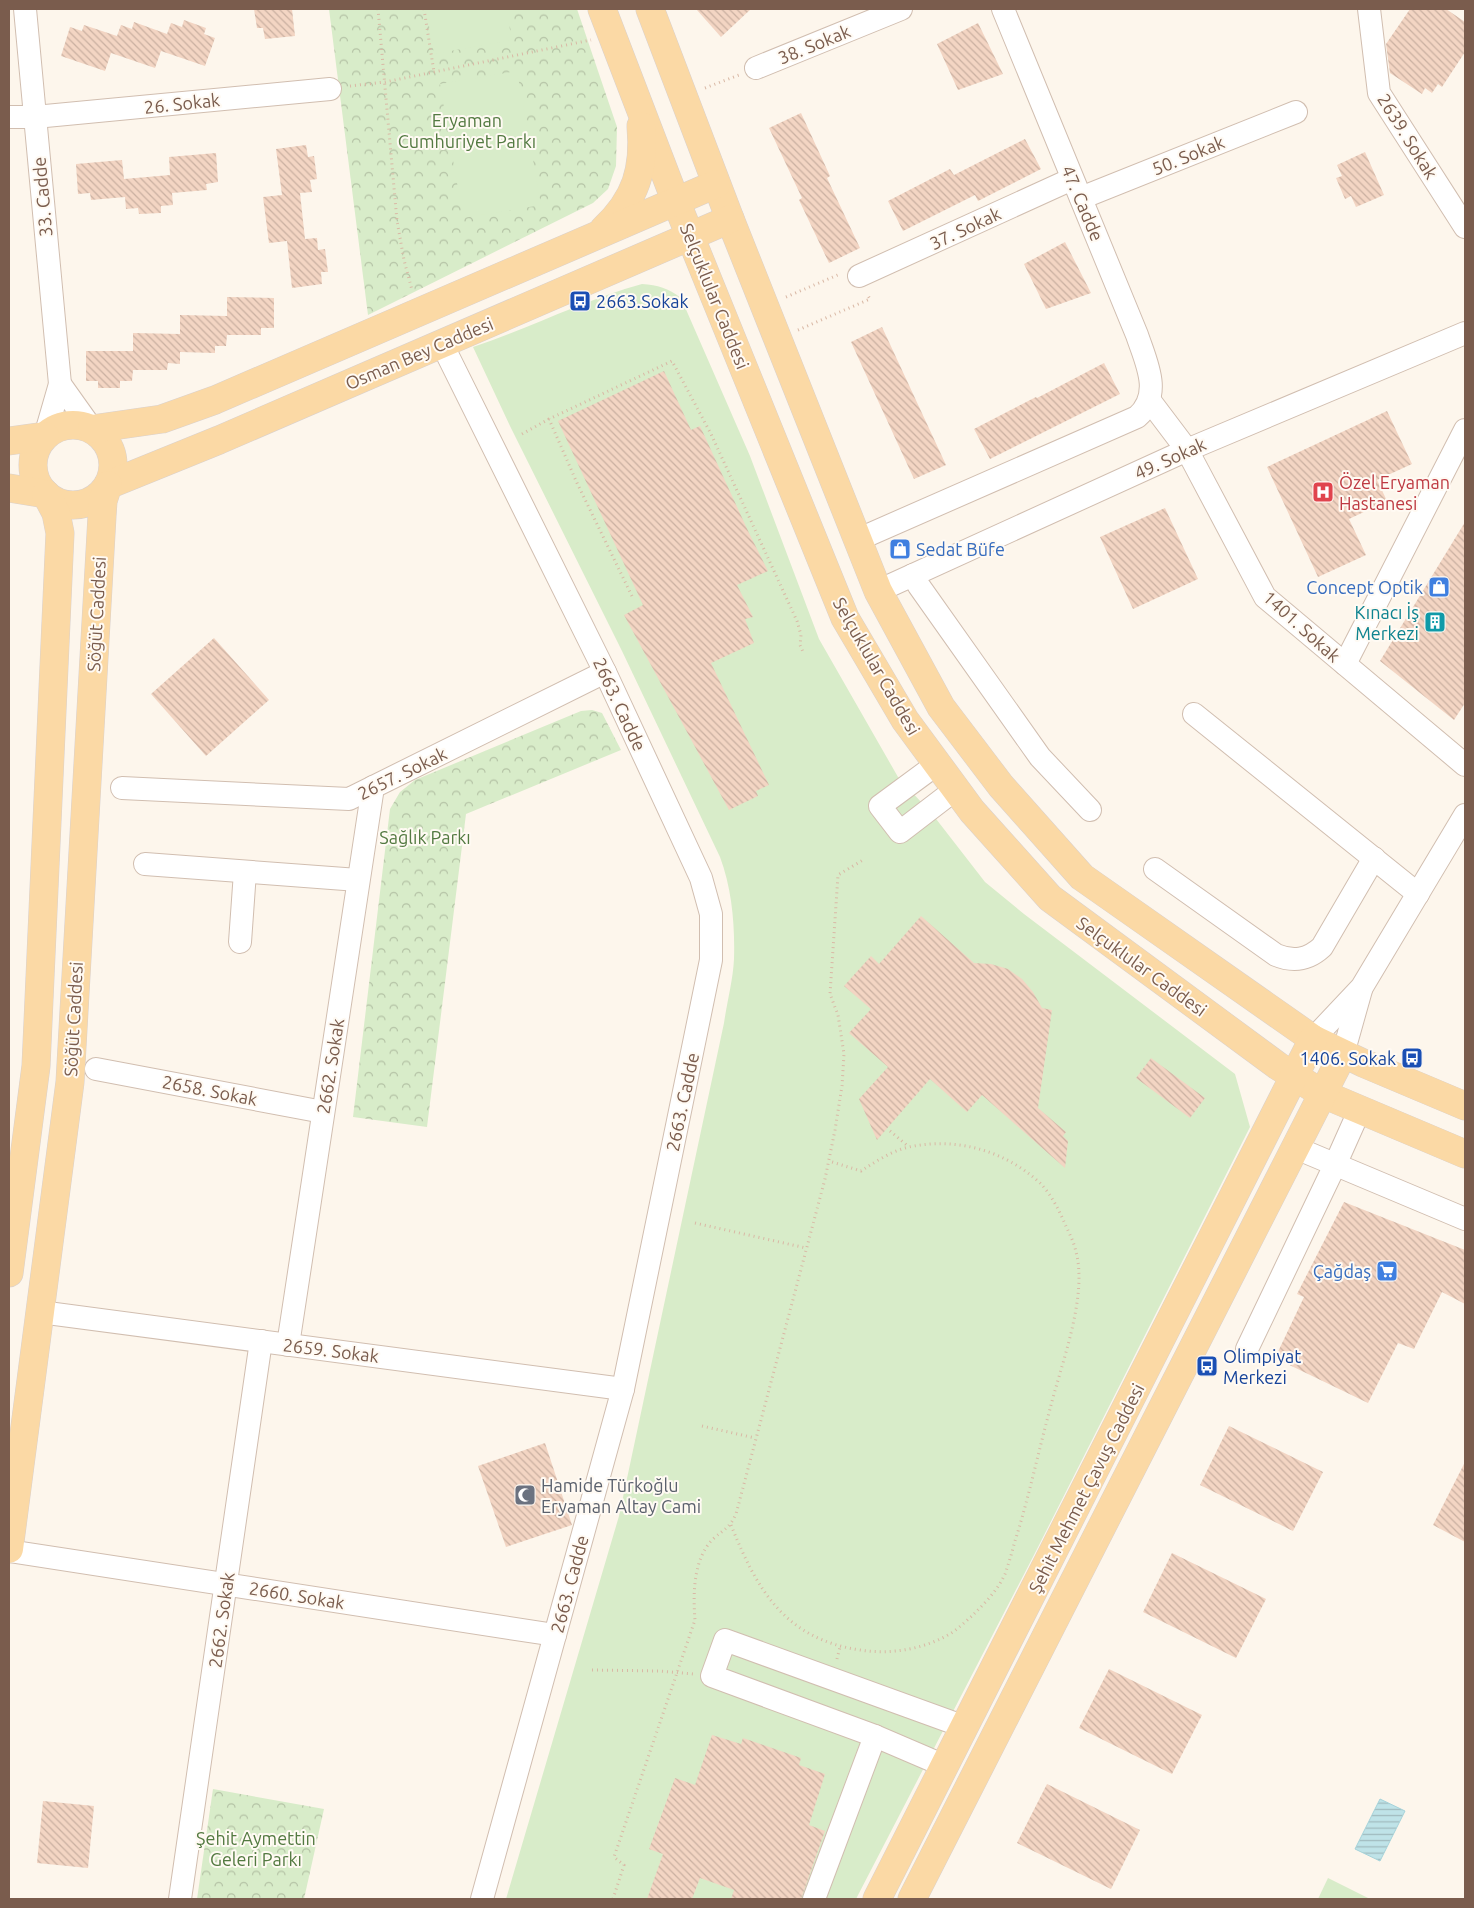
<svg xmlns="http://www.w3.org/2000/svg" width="1474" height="1908" viewBox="0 0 1474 1908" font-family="Ubuntu,sans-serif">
	<defs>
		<pattern id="park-crowns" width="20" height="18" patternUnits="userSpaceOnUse" patternTransform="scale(1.25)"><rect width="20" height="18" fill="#d8ecc9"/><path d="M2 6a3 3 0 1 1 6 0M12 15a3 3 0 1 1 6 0" fill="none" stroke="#b4c2a5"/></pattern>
		<pattern id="water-rules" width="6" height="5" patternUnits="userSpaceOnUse" patternTransform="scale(1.25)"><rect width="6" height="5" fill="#bfe3e8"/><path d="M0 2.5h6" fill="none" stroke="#a0bbbe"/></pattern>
		<pattern id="building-back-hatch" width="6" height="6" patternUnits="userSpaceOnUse" patternTransform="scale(1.25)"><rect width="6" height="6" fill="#f3d5c3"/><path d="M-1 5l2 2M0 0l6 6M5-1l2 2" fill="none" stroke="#cab0a1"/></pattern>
	</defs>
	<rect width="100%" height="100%" fill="#fdf6ec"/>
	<g fill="url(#park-crowns)">
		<polygon points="329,9 577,9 617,127 616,166 608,189 593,203 368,315"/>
		<polygon points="592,710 602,713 621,750 466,814 427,1127 353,1117 390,809 400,792 415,780 581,711"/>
		<polygon points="213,1789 324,1809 304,1899 197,1899"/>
	</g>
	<g fill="#d8ecc9">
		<polygon points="426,9 506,9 512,40 434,54"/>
		<polygon points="517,71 541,205 463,218 440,84"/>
		<path d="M642,284C658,285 668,288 681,298L750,456L819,639L898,777L933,815L985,882L1024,914L1235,1074L1250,1127L1035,1553L856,1899H506L619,1516L724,1023C727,1002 733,980 734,959C735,925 732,889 720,857L622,651L510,426L473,347C530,328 584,300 642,284Z"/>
		<polygon points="1328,1878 1370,1899 1318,1899"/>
	</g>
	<polygon fill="url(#water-rules)" stroke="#a5d3da" points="1380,1799 1405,1811 1380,1861 1355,1849"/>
	<g fill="url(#building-back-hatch)">
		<polygon points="254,9 292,9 295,36 265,39 263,28 257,28"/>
		<polygon points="696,9 751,9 721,37"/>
		<polygon points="1410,9 1446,9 1465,22 1465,52 1442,87 1438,84 1432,93 1425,88 1422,94 1390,73 1386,44"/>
		<polygon points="184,20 206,28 204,34 215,38 205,66 161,51 155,68 111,53 105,71 61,56 70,27 82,31 84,25 117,36 121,25 132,29 134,22 167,34 171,23 182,27"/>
		<polygon points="978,23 1003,74 958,90 937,44"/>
		<polygon points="801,113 830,176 827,178 860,248 829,263 799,200 802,198 769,128"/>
		<polygon points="1025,139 1041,169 978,201 975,195 903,231 888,201 950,169 954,175"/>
		<polygon points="306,145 308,157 314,156 317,179 310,180 312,192 300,193 305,239 317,238 318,250 325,249 328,272 321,272 322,284 292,288 287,241 269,243 263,197 282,195 276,149"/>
		<polygon points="1365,152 1384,195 1356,207 1351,196 1345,199 1336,178 1342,176 1337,165"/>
		<polygon points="216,153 218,182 206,184 207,190 172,193 173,205 161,206 161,213 139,214 138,208 126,209 125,197 91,200 90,193 78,194 76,164 122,160 124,179 170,175 169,157"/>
		<polygon points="1065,242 1091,293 1046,309 1024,264"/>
		<polygon points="227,297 274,298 274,328 261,328 261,335 227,335 226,346 215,346 215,353 180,352 180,364 168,363 167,370 133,370 132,381 120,381 120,388 98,388 98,381 86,381 86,351 133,351 133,333 180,334 180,315 227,316"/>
		<polygon points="882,327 946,465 914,479 851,342"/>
		<polygon points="1104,363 1120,394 990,459 974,429 1036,397 1037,398"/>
		<polygon points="664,371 691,430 700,426 749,533 768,571 737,585 753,617 745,619 754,643 711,663 769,785 756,791 758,796 729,810 624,615 643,605 558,421"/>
		<polygon points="1387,411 1412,464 1377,480 1387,501 1349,519 1366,555 1318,577 1267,467"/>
		<polygon points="1165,508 1198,579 1133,609 1100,537"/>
		<polygon points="1465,522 1465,703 1454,720 1380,661"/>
		<polygon points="214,638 269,700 206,756 151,694"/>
		<polygon points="921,916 974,963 991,964 1008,969 1022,979 1033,992 1042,1008 1052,1010 1038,1108 1066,1132 1063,1136 1068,1141 1065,1168 982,1095 967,1112 930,1079 877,1140 859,1099 888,1067 849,1033 871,1009 844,986 871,956 879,964"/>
		<polygon points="1151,1058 1205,1098 1190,1118 1136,1078"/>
		<polygon points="1344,1202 1465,1250 1465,1304 1442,1292 1414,1349 1398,1343 1368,1403 1275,1358 1304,1297 1297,1294"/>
		<polygon points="1229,1426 1323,1472 1293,1531 1200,1485"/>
		<polygon points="545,1443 572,1525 506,1547 478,1466"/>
		<polygon points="1465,1462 1465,1542 1433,1525"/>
		<polygon points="1172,1553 1266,1599 1236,1658 1143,1612"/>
		<polygon points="1109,1669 1202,1715 1172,1774 1079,1728"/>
		<polygon points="712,1735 741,1744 743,1738 801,1758 799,1765 825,1774 809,1825 825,1831 801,1899 731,1899 734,1890 700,1878 692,1899 647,1899 663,1854 649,1849 675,1778 695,1785"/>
		<polygon points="1047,1784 1140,1830 1111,1889 1017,1843"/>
		<polygon points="43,1801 94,1806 88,1868 37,1863"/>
	</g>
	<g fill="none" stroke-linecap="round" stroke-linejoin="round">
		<g stroke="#d1beb0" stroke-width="24">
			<g id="minor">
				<polyline points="25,9 60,384"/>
				<polyline points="1369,9 1379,93 1465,227"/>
				<polyline points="756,68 901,9"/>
				<polyline points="9,117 35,117 330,89"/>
				<polyline points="1081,198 1296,112"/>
				<polyline points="859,276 1072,179"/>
				<polyline points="442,344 605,672 701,878 711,914 711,960 623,1389 482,1899"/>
				<polyline points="1150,401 1187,450 1265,597 1465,765"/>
				<polyline points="45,436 60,384 92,429"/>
				<path d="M857,540L1137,417C1163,394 1146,362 1137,335L1003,9"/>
				<polyline points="913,575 919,586 1040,757 1090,810"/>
				<polyline points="878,591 1187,450 1465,333"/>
				<polyline points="1345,664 1465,430"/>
				<polyline points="1194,714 1418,894"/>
				<polyline points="937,764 880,806 900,832 956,789"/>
				<polyline points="122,788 349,799 605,672"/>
				<polyline points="145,864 358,880"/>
				<path d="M1155,869L1276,955C1293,962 1308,960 1322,947L1374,858"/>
				<polyline points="240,942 245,872"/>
				<polyline points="1313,1039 1362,987 1465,815"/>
				<polyline points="1343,1054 1361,990"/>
				<polyline points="96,1069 323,1112"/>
				<polyline points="1296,1148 1465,1219"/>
				<polyline points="40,1312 623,1389"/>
				<polyline points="288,1345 373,787"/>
				<polyline points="1247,1349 1335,1165 1360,1109"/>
				<polyline points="9,1551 555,1635"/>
				<polyline points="945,1766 875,1736 712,1676 725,1640 965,1727"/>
				<polyline points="180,1899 261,1341"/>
				<polyline points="814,1899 875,1736"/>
			</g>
		</g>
		<g stroke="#dad1cd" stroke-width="29">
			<g id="major">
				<polyline points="602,9 671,189 845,618 905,720 972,811 1050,898 1278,1066 1323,1094 1465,1154"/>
				<polyline points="650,9 730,219 878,591 941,707 1001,786 1082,877 1313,1039 1363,1063 1465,1106"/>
				<path d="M604,229C636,199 645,169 641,126"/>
				<circle cx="73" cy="465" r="40"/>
				<polyline points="92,429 162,419 215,400 716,184"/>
				<polyline points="9,441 45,436"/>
				<polyline points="108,485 219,440 730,219"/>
				<polyline points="9,488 46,494"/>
				<polyline points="9,1273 36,1066 60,533 56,513 46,494"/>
				<polyline points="9,1549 70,1082 102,516 103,501 108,485"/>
				<polyline points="877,1899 1313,1039"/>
				<polyline points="912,1899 1343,1054"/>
			</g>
		</g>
		<g stroke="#d9b8a5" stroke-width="3" stroke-dasharray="1 4" stroke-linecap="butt">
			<polyline points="378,9 397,221 404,260 412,290"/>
			<polyline points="424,9 434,72"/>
			<polyline points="350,86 385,82 591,40"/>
			<polyline points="705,88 739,75"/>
			<polyline points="786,297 840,274"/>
			<polyline points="798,330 870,299 867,294"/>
			<polyline points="522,434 549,419"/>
			<polyline points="632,596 577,483 549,419 672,361 711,434 797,621 801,635 800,645 803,652"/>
			<polyline points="890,1131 909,1147"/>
			<polyline points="695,1223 806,1248"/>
			<polyline points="702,1426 755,1438"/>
			<path d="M731,1525C757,1590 785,1639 860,1650C891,1655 926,1649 953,1632C960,1627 966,1621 972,1616C984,1604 998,1590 1005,1574C1009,1563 1012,1552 1015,1541C1029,1497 1038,1453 1050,1409C1061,1365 1088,1296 1076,1252C1074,1242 1069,1233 1065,1224C1059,1210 1051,1194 1040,1183C1004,1150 956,1137 909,1147C891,1151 875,1162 861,1171L829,1161"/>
			<polyline points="837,1659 840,1647"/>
			<polyline points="592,1670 659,1671 694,1674"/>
			<path d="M613,1899L624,1865L614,1857L695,1620C693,1594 693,1559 713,1539C724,1529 729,1529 736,1514L825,1179L835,1130L842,1086L844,1054L838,1015L830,994L838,875L863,860"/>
		</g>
		<use href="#minor" stroke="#fff" stroke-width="22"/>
		<use href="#major" stroke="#fbd9a5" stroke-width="28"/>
	</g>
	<defs>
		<g id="bus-square" transform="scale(1.125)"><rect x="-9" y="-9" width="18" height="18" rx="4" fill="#1a4fb4" stroke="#fffaf3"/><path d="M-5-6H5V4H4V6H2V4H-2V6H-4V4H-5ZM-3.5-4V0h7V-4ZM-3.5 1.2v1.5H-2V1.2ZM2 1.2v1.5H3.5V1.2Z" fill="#fff"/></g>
		<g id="hospital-square" transform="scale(1.125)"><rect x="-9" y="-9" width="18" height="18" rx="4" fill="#e0444e" stroke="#fffaf3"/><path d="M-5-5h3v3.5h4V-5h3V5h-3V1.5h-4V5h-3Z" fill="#fff"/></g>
		<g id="shop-square" transform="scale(1.125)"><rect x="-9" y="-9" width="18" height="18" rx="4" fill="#3f7fe0" stroke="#fffaf3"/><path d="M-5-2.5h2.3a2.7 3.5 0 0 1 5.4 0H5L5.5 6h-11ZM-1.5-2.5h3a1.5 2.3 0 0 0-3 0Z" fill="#fff"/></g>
		<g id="building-square" transform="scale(1.125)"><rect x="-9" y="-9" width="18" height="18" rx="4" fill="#0f9aa8" stroke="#fffaf3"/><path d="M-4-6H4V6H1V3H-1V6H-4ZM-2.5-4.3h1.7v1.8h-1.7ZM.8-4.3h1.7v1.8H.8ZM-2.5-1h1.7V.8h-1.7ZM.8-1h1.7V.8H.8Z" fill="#fff"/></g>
		<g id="supermarket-square" transform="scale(1.125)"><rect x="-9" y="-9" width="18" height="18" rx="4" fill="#3f7fe0" stroke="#fffaf3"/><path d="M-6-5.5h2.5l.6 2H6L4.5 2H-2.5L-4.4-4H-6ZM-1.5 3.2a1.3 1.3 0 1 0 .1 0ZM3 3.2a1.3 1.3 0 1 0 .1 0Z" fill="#fff"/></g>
		<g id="mosque-square" transform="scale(1.125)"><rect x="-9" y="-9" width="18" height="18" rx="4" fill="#6b7280" stroke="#fffaf3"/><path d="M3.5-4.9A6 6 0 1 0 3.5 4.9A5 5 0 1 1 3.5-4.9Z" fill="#fff"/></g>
	</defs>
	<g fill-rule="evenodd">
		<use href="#bus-square" x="580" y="301"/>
		<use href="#hospital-square" x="1323" y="492"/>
		<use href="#shop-square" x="900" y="549"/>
		<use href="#shop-square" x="1439" y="587"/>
		<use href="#building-square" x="1435" y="622"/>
		<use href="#bus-square" x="1412" y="1058"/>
		<use href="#supermarket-square" x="1387" y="1271"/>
		<use href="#bus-square" x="1207" y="1366"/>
		<use href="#mosque-square" x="525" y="1495"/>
	</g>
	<g text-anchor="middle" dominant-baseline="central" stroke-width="4" stroke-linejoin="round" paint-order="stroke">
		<g font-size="18" fill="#7a5c4d" stroke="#fffaf3">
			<text transform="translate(814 44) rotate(-22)">38. Sokak</text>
			<text transform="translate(182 103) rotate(-6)">26. Sokak</text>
			<text transform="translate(1408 136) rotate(58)">2639. Sokak</text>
			<text transform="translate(1188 155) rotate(-22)">50. Sokak</text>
			<text transform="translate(42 197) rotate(-95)">33. Cadde</text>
			<text transform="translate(1083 203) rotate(67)">47. Cadde</text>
			<text transform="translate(965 228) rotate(-25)">37. Sokak</text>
			<text transform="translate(715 296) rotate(68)">Selçuklular Caddesi</text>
			<text transform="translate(419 353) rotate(-23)">Osman Bey Caddesi</text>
			<text transform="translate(1170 458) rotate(-24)">49. Sokak</text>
			<text transform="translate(96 614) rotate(-87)">Söğüt Caddesi</text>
			<text transform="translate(1302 626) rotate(42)">1401. Sokak</text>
			<text transform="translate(877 666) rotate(60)">Selçuklular Caddesi</text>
			<text transform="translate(620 704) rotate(65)">2663. Cadde</text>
			<text transform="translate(402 773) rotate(-26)">2657. Sokak</text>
			<text transform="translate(1142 966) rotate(36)">Selçuklular Caddesi</text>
			<text transform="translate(73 1019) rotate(-87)">Söğüt Caddesi</text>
			<text transform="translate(330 1066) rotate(-81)">2662. Sokak</text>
			<text transform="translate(210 1090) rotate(11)">2658. Sokak</text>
			<text transform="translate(682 1102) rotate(-78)">2663. Cadde</text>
			<text transform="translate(331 1350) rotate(7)">2659. Sokak</text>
			<text transform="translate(1086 1488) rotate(-63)">Şehit Mehmet Çavuş Caddesi</text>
			<text transform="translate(569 1584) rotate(-75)">2663. Cadde</text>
			<text transform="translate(297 1595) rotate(9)">2660. Sokak</text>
			<text transform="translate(221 1620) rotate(-82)">2662. Sokak</text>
		</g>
		<g font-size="18" fill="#537a41" stroke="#fffaf3">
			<text x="467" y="120">Eryaman<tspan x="467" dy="21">Cumhuriyet Parkı</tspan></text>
			<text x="425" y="837">Sağlık Parkı</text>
			<text x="256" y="1838">Şehit Aymettin<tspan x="256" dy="21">Geleri Parkı</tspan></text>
		</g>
		<g font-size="18" fill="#164399" stroke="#fffaf3" text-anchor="start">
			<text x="596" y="301">2663.Sokak</text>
			<text x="1396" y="1058" text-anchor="end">1406. Sokak</text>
			<text x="1223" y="1356">Olimpiyat<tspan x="1223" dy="21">Merkezi</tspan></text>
		</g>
		<g font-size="18" fill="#be3a42" stroke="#fffaf3" text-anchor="start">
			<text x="1339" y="482">Özel Eryaman<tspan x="1339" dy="21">Hastanesi</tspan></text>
		</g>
		<g font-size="18" fill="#366cbe" stroke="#fffaf3" text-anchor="end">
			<text x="916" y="549" text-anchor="start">Sedat Büfe</text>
			<text x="1423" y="587">Concept Optik</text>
			<text x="1371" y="1271">Çağdaş</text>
		</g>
		<g font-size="18" fill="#0d838f" stroke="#fffaf3" text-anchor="end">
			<text x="1419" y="612">Kınacı İş<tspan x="1419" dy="21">Merkezi</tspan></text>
		</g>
		<g font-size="18" fill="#5b616d" stroke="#fffaf3" text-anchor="start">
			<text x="541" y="1485">Hamide Türkoğlu<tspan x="541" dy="21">Eryaman Altay Cami</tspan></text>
		</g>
	</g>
	<rect width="1474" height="1908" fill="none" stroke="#7a5c4d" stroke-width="20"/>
</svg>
